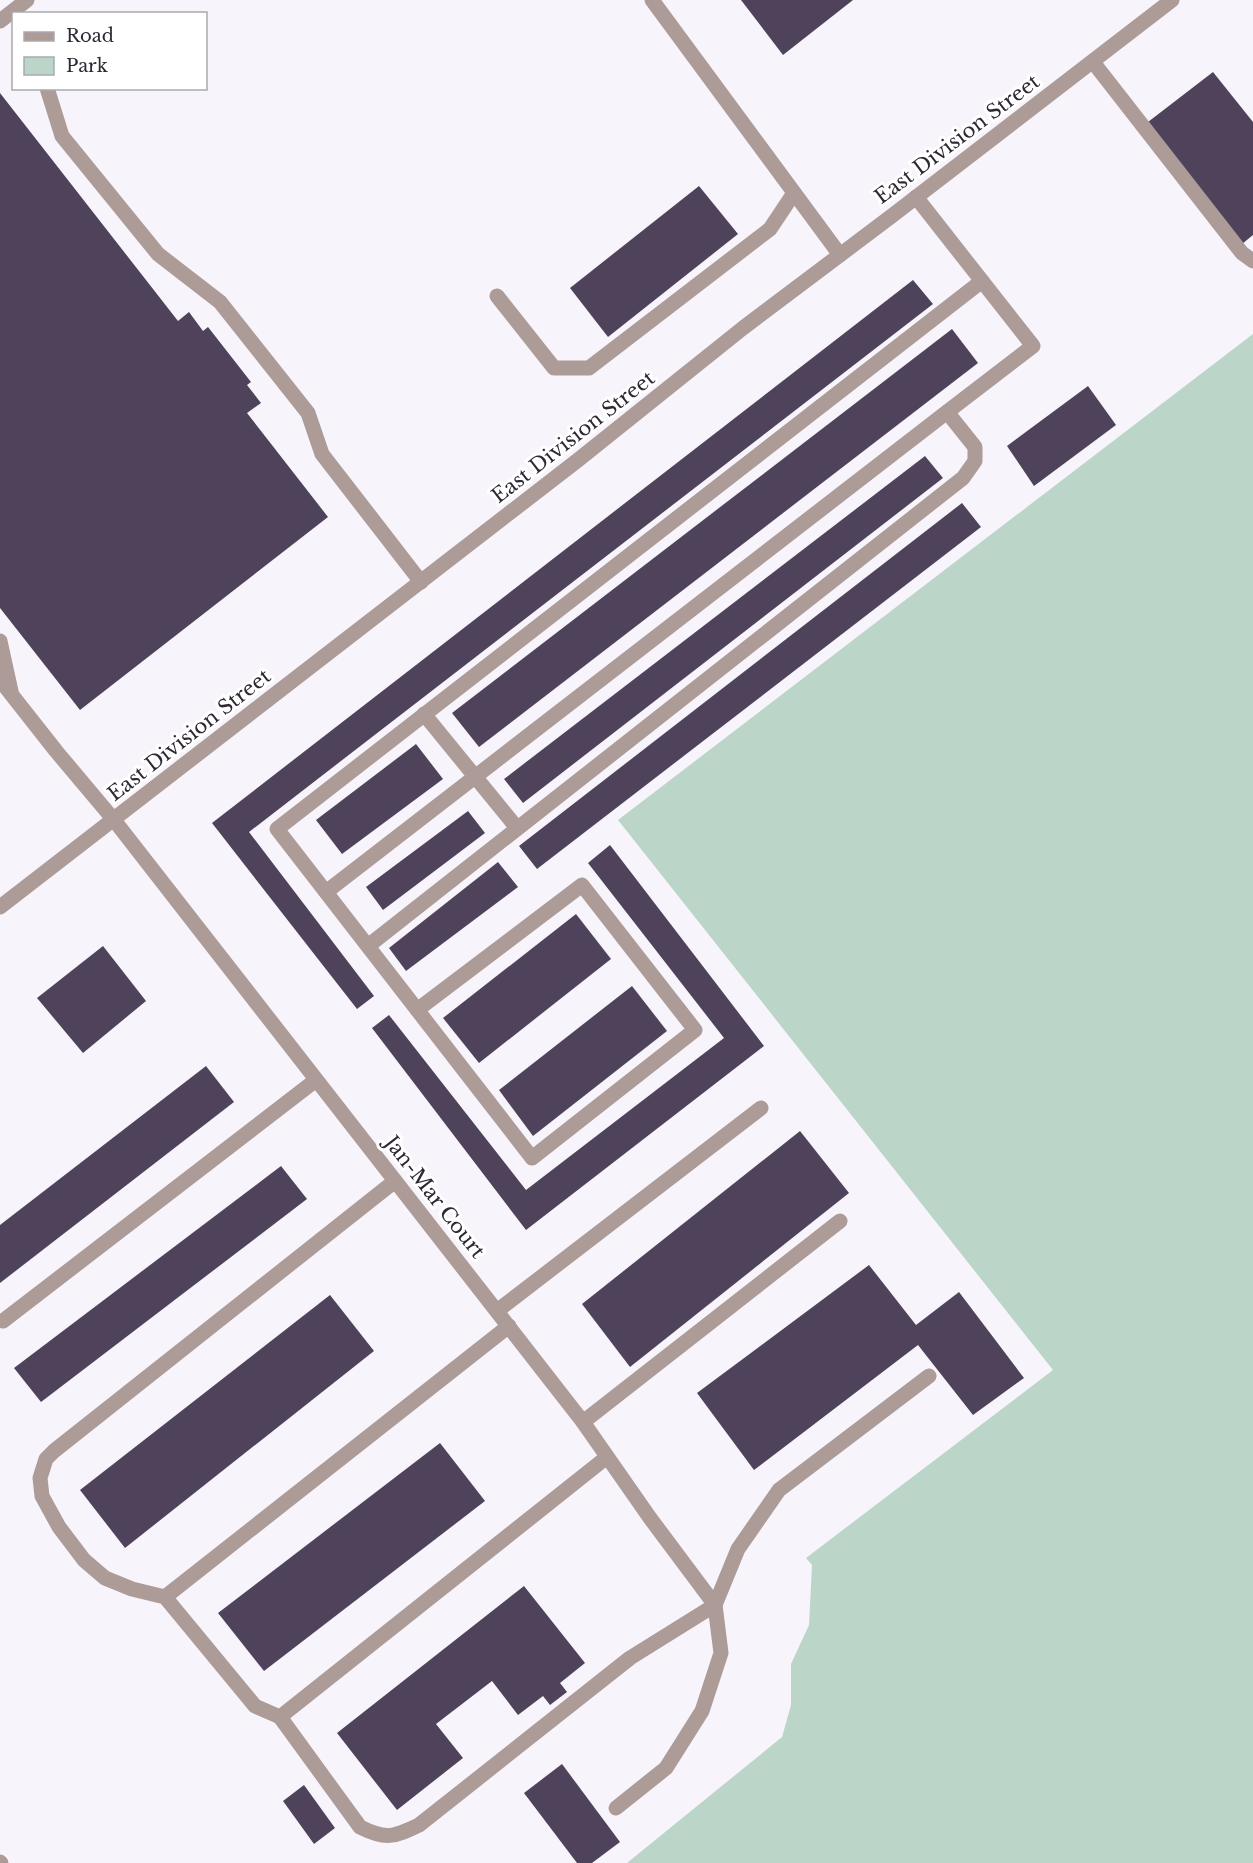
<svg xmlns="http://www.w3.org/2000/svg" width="1253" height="1863" viewBox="0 0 1253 1863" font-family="'Libre Baskerville',serif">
	<rect width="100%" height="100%" fill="#f8f4fb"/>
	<polygon fill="#bbd5c8" points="1253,334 1253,1863 627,1863 782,1737 791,1705 791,1664 809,1625 812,1565 806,1558 1053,1370 618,820"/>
	<g fill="#4f435b">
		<polygon points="741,0 853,0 783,55"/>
		<polygon points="1213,72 1253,122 1253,235 1242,244 1148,122"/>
		<polygon points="0,93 178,321 189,312 203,331 208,327 251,382 247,385 261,403 247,413 328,517 80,710 0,608"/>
		<polygon points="699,186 738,234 608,337 570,288"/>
		<polygon points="913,280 933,304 249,832 374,996 357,1009 212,823"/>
		<polygon points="952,329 978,363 479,747 452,713"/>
		<polygon points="1088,386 1116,425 1034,486 1007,446"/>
		<polygon points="925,456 943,478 523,803 504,779"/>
		<polygon points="962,503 981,527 537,869 519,846"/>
		<polygon points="416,744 443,779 342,854 316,820"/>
		<polygon points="468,811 485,833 383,910 366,887"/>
		<polygon points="610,845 764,1046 526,1230 372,1028 389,1015 526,1190 724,1038 588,863"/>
		<polygon points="498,862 518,887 406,971 389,948"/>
		<polygon points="576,914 611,959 479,1063 443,1018"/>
		<polygon points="103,946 146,1001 83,1053 37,998"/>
		<polygon points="632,986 667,1031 533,1136 499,1090"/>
		<polygon points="206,1066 234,1102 0,1283 0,1225"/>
		<polygon points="800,1131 849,1193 630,1367 582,1304"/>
		<polygon points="281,1166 307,1199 41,1402 14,1368"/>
		<polygon points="869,1265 916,1325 959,1292 1024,1378 973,1415 918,1345 754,1470 697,1393"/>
		<polygon points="330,1295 374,1351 125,1548 80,1490"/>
		<polygon points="440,1443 485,1501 264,1671 218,1613"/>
		<polygon points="524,1586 585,1663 560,1683 567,1692 550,1705 543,1696 518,1715 492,1681 436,1724 463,1758 397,1810 337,1733"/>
		<polygon points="562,1764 620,1842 592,1863 577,1863 524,1793"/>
		<polygon points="304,1785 335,1828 314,1844 283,1801"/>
	</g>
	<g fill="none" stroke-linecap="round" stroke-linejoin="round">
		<g stroke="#ac9b97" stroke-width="15">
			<polyline points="652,0 840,255"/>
			<polyline points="0,21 27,0"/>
			<polyline points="1093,62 1242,253 1253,261"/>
			<polyline points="47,88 62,136 158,254 220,302 308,413 322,454 421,582"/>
			<polyline points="497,296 554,368 589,368 770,229 794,193"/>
			<polyline points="0,641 11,691"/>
			<polyline points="0,680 56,751 114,820 583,1422 650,1518 715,1605"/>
			<polyline points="424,714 517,828"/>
			<polyline points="326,892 947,412"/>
			<polyline points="0,907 578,460 743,328 893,215 1172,0"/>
			<polyline points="368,946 963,478 975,461 975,447 947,412 1033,346 916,197"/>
			<polyline points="417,1010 582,885 695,1030 532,1158 277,829 982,281"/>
			<polyline points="395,1181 54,1451 46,1459 40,1478 42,1496 59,1527 84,1560 105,1578 132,1589 165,1597 255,1706 280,1717 607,1457"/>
			<polyline points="497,1311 761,1108"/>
			<polyline points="3,1321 316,1080"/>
			<polyline points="583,1422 840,1221"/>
			<polyline points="165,1597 509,1326"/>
			<path d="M280,1717L360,1827C386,1840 394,1837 419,1825L630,1658L715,1605"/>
			<polyline points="616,1808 666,1768 702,1711 721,1653 715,1605 738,1549 779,1490 929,1376"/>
			<polyline points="0,1862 1,1863"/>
		</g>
	</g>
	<g text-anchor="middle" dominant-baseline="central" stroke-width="6" stroke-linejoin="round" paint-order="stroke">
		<g font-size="20" fill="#2e2834" stroke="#fff">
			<text transform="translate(957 139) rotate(-37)">East Division Street</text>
			<text transform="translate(573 437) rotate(-38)">East Division Street</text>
			<text transform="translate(189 735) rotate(-38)">East Division Street</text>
			<text transform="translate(435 1197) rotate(52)">Jan-Mar Court</text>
		</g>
	</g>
	<rect x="12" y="12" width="195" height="78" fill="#ffffff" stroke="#aba9ae" stroke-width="1.5"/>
	<rect x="24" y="32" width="30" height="9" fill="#ac9b97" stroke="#aba9ae" stroke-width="1.5"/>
	<text x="66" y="42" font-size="18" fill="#2e2834">Road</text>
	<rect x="24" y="57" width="30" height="18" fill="#bbd5c8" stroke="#aba9ae" stroke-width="1.5"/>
	<text x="66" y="72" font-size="18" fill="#2e2834">Park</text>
</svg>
